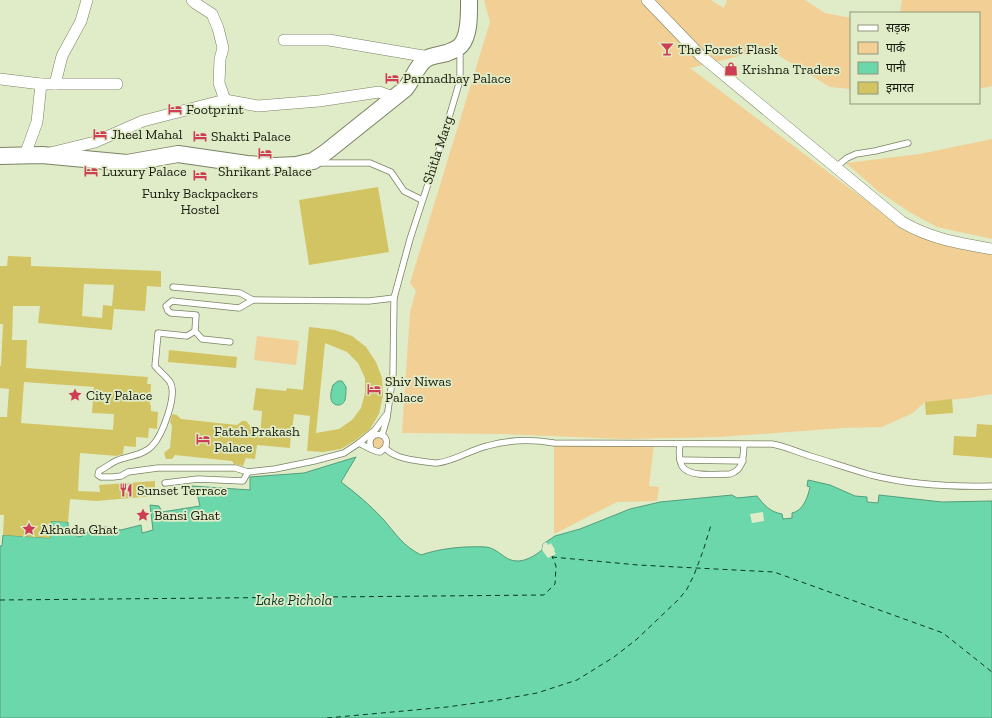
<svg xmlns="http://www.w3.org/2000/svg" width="992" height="718" viewBox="0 0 992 718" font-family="'Zilla Slab','Noto Sans Devanagari',serif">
	<rect width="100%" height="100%" fill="#e0ebc8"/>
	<g fill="#f2cf95">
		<polygon points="484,0 711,0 724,8 727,0 805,0 825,13 851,18 851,89 830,87 768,49 690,68 868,202 901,229 922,238 951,246 992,253 992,394 969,398 925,402 913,413 882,427 843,428 719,437 623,439 505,434 402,433 410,312 416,291 410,283 490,22"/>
		<polygon points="902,0 992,0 992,86 979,89 979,13 900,13"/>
		<polygon points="992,139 992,239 937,227 911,213 878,191 846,163 920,154"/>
		<polygon points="257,336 299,341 296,365 254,360"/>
		<circle cx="378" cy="443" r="5.5"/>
		<polygon points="554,443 654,444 649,486 659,487 657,501 617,502 554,534"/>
	</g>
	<g fill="#6cd7aa" stroke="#529e7b">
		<path d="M338,381H342L346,387C346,391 346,396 345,400C342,408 331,406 331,398C330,394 332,389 333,385Z"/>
		<path d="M356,457L341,482C356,493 370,505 383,519C396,534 403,546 421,555C441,548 465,546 486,547C494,548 499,553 505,557C518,566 532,558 542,550L543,544L555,536L580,529L630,509L660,502L732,495L737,498L757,496C764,505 770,512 782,514L783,519L792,518V513C803,511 808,497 810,487L807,486L808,480L830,485L855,496L867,497V502L878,503L879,495L942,502L992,501V718H0V546H2L3,535L50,538L51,521L68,522V526L78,537L82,536L95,527H105L121,530L141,525L142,533L153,530L150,505L159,506L162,512L200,506L198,497L193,490L192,486L250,490V477L304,473Z"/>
	</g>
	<g fill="#e0ebc8">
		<polygon points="763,512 764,521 752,523 750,514"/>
		<polygon points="546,542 548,545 551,543 555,550 554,551 556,554 548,558 542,550 543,544"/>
	</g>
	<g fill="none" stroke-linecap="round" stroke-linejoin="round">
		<g stroke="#073827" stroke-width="1" stroke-dasharray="5 4" stroke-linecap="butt">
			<polyline points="552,557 638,565 774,572 943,633 992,672"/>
			<polyline points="0,600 544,595 555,584 556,566 552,556"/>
			<polyline points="327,718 447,707 498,700 537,693 577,680 614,657 637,639 679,599 687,589 694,575 703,551 711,525"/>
		</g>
	</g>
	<g fill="#d3c463" fill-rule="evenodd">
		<polygon points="378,187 389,252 309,265 299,200"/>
		<path d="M8,256L31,257V266L161,271V287L147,286L145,311L114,309L112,330L38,323L40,306H13L12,340H27L26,368L148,377L147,384H151L150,405H151V411L158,412L157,429L149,428L148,438L136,437V447L124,446L123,454L117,456L80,453L78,491L100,492L99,485L155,481V496L96,501L70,499L68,522L51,521L50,538L3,535L4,515H0V417H7L9,389L0,388V366H1L3,324H0V266H7ZM84,284L114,285L112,306L103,305L102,318L82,316ZM24,382L94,387L92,413L114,414L113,430L21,423Z"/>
		<path d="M309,327L335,330L352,336L366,347L376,362L382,378L383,396L379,414L370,429L356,440L341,449L323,452L307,451L310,416L294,414L292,430H291L290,448L257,445L255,459L246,458L243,466L234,464L232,461L175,455L172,459H166L164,453L170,448L172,426L170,422L172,414L177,415L181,419L237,425L242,421H246L260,437L262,411L253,410L256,388L286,391L287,388L303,390ZM325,343L347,352L358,363L365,378V393L361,408L352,420L339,429L316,433Z"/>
		<polygon points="169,350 237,357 236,368 168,362"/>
		<polygon points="952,399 953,413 926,415 925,402"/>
		<polygon points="977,424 992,425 992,458 953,455 954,436 976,437"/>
	</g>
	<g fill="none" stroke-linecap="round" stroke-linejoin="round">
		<g stroke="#798363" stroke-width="7">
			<g id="service">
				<polyline points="318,163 370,163 391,172 404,191 422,200"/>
				<polyline points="836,167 847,158 856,154 875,151 908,143"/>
				<polyline points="173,287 240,293 253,300"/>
				<polyline points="394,298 410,239 443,138 460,80 460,48"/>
				<polyline points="195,331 202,339 230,342"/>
				<polyline points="359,443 375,430 386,415"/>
				<path d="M680,444C679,451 679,460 682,466C689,478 717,474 730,474C744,470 743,457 744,445"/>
				<path d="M371,448C364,430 393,430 385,448L380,452C374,452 365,446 359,443L344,453L314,461L275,469L248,472L235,468H158L128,472L121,476L113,477H101L98,475L99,471C105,468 111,463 118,460C128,456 144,455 152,446C162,436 178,395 170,382C166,376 160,372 155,366L158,333L187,336L195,331L196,315L171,313L168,311L166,306L172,301L239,308L253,300L369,301L394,298L393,374L387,418L382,435"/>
				<path d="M385,448C393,456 402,458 413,460C421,461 430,463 437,463C455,461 470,450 487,446C508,440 532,439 554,443L772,444C785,446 797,452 810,456C830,462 850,469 871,475C911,485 951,487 992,486"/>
				<polyline points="680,460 743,461"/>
				<polyline points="165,483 198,479 243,481 248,472"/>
			</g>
		</g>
		<g stroke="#798363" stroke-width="12">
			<g id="minor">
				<polyline points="192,0 195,3 212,14 218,28 223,48 220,59 219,83 225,100"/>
				<path d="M647,0L700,55L902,222C931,239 959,243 992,249"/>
				<polyline points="284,40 329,40 429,57"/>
				<polyline points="0,79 41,84"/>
				<polyline points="55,84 117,84"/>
				<polyline points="50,153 95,142 143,121 225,100 258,106 319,101 379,92 393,97"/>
				<polyline points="25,155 37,122 41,84 55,84 62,56 81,21 87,0"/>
			</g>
		</g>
		<g stroke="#798363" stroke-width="18">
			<path id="secondary" d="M0,156L42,155L127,163L178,154L247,164L275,166L296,165L313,161L325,153L405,89C413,80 416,66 426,59C432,55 440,55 447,53C451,51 458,49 461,45C470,35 469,13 469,0"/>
		</g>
		<use href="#service" stroke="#fff" stroke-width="5.5"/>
		<use href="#minor" stroke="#fff" stroke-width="11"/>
		<use href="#secondary" stroke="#fff" stroke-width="16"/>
	</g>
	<defs>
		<g id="bar-bare" transform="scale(1.08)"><path d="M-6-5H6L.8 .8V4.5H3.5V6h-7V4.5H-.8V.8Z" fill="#ce3d53" stroke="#e0ebc8" stroke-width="2.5" paint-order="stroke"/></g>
		<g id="shop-bare" transform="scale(1.08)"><path d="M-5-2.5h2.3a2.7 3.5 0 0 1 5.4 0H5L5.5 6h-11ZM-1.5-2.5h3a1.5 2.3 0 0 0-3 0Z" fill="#ce3d53" stroke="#e0ebc8" stroke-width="2.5" paint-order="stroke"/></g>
		<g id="hotel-bare" transform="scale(1.08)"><path d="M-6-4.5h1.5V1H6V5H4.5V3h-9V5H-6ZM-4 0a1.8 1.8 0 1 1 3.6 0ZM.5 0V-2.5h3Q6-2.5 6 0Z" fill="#ce3d53" stroke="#e0ebc8" stroke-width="2.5" paint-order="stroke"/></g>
		<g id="sight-bare" transform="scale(1.08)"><path d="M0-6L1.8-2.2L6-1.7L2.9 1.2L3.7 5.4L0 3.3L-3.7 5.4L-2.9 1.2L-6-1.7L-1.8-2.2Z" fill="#ce3d53" stroke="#e0ebc8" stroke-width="2.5" paint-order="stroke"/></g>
		<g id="restaurant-bare" transform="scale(1.08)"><path d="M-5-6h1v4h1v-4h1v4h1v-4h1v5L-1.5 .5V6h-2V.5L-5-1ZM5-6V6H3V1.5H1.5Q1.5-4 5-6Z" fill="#ce3d53" stroke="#e0ebc8" stroke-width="2.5" paint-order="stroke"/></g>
	</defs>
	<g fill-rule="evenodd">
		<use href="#bar-bare" x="667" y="49"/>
		<use href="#shop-bare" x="731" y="69"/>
		<use href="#hotel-bare" x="392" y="78"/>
		<use href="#hotel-bare" x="175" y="109"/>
		<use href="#hotel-bare" x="100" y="134"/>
		<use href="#hotel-bare" x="200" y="136"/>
		<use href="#hotel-bare" x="265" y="153"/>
		<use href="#hotel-bare" x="91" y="171"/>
		<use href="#hotel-bare" x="200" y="175"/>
		<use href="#hotel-bare" x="374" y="389"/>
		<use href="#sight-bare" x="75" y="395"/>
		<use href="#hotel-bare" x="203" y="439"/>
		<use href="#restaurant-bare" x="126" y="490"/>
		<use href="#sight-bare" x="143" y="515"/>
		<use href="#sight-bare" x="29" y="529"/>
	</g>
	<g text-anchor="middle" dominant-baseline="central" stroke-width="3.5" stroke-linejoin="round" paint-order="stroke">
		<g font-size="14" fill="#15190c" stroke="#e0ebc8" text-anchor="start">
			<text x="678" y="49">The Forest Flask</text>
			<text x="742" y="69">Krishna Traders</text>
			<text x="403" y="78">Pannadhay Palace</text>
			<text x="186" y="109">Footprint</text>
			<text x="111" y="134">Jheel Mahal</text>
			<text x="211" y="136">Shakti Palace</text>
			<text x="102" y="171">Luxury Palace</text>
			<text x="265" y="171" text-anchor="middle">Shrikant Palace</text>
			<text x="200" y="193" text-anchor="middle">Funky Backpackers<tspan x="200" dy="16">Hostel</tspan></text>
			<text x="385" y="381">Shiv Niwas<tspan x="385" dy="16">Palace</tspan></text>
			<text x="86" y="395">City Palace</text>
			<text x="214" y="431">Fateh Prakash<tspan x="214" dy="16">Palace</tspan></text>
			<text x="137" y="490">Sunset Terrace</text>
			<text x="154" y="515">Bansi Ghat</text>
			<text x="40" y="529">Akhada Ghat</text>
		</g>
		<g font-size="14" fill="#15190c" stroke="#e0ebc8">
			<text transform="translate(438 150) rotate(-72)">Shitla Marg</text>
		</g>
		<g font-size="15" font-style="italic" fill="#073827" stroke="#e0ebc8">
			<text x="294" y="600">Lake Pichola</text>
		</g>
	</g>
	<rect x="850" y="12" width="130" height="92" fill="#e0ebc8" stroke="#8f977d"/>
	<rect x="858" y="25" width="20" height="6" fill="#ffffff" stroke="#8f977d"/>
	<text x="886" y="32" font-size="12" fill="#15190c">सड़क</text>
	<rect x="858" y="42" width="20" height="12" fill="#f2cf95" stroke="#8f977d"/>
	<text x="886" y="52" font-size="12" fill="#15190c">पार्क</text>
	<rect x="858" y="62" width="20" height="12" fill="#6cd7aa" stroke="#8f977d"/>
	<text x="886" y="72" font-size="12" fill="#15190c">पानी</text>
	<rect x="858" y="82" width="20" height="12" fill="#d3c463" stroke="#8f977d"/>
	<text x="886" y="92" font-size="12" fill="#15190c">इमारत</text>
</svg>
